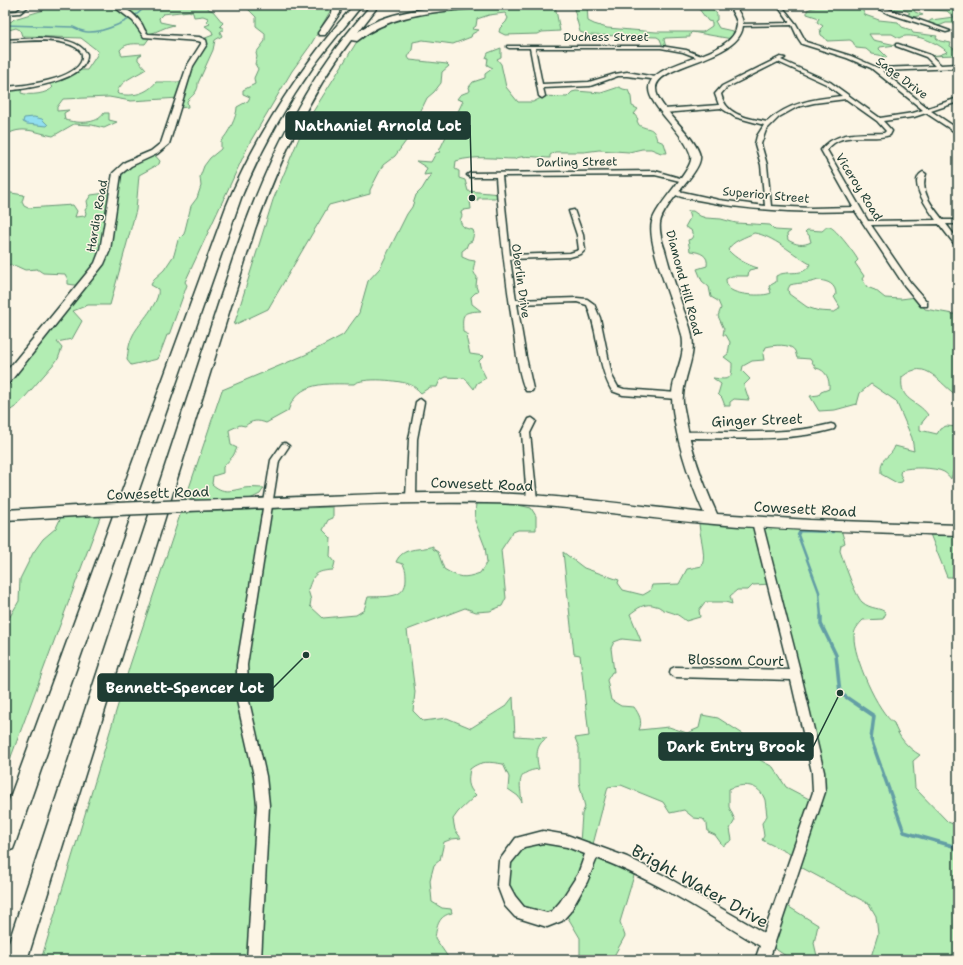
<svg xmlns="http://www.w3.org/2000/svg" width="963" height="965" viewBox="0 0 963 965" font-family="'Shantell Sans',sans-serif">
	<rect width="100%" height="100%" fill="#fcf5e5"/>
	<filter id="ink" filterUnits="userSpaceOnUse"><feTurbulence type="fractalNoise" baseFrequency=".025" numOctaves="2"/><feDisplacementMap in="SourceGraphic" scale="8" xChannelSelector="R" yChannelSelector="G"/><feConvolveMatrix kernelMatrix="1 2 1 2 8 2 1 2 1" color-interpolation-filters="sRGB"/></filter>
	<g filter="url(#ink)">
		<g fill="#b2edb3" stroke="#689574" fill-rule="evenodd">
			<path d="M43,5L64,6L209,5L208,9L213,11L223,23L220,26L224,29L220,32L222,36L215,40L213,50L198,83C199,91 192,96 187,101L188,107L178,108L180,98L131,101L109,97L63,99L57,107V111L69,110L64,113L65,120C77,123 97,125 104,113H109V120L117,122L104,128L92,125L74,124L53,136C37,133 21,124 5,136V89L22,88L21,93C29,96 48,94 53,87L47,82L77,70H87L97,55L98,51L81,38L22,36L20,30L16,28L5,31V24L12,21L14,19L44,10L46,7ZM189,11L193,13L194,17L203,16L208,18L207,21L210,24L205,26L212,31L213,35L203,39L204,43L190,67L185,82H156C147,94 132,97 118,94L117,93C120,80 136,76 146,69L138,60V57L142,54L122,56L120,50C126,42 136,44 145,44L150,37L147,35C157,32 164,27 174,25L160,22L159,18L163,14Z"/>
			<path d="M244,5H329L332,8L310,46L292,71L250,142L185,282L187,285L169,335H167L158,359L131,365L127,360C128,351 129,343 133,335C139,323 161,302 158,289L151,285L154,279L164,270L174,255L178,240L184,234L191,206L197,198L201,186L200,177L204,166L210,158L221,149V141C228,134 237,117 237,107L248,101L250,97L243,94V90L255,84L254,78L258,69L255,64L257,57L256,53L265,41V33L256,26V17Z"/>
			<polygon points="483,5 555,5 560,31 542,32 538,34 505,35 499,32 500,28 506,22 508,18 505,13 489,15 477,19 476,26 472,29 479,30 472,34 471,37 453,44 423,40 413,42 412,50 408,57 410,60 447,64 449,66 442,72 441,83 434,92 427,98 406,141 395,156 383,165 370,190 370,194 329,205 268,309 234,325 273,200 304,126 363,32 414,14"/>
			<polygon points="573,5 587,5 588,21 594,24 607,28 656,32 703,32 712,26 712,22 708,21 696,5 709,5 717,14 717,20 715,21 719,28 737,32 732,39 692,32 690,34 690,37 665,38 664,40 666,47 663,47 660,39 657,37 588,35 580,32"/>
			<path d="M813,5H873L861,7L865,15L879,20L898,22L902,27L911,30L913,33L937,36L936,38L940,41L951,43L950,46L958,52V54L956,55L929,56L939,55L947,52C940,43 910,31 899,38L892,34H869L873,40L896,45L880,47L879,49L887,57L886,58L879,55L872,54L866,49L856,48L853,42L850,40L827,41L824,37L821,35L820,29L823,26L817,22L819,18L807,14V10L815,7Z"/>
			<polygon points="883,5 958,5 958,23 946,23 936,27 926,24 931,20 954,17 947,11 916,9 914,10 915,12 923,15 908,18 903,17 910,13 907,11 895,9 891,12 878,7"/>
			<path d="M501,48V57L497,59L501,64L506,87L518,102H533L541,98L542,96L567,97L572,92L576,91L601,93L619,87L623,89L628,90L631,97L632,106L638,109L634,114L638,119L637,121L639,125C649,131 653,125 657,140L664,143L667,153H661L651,149H642L629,152L599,150L584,152H555L550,155V158C541,158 522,154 515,159C496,159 475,155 456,161L455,169L459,171V178L465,180L468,191L500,194V198H478V200H471L470,201L471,209L464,210L461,212L462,216L460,220C462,228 465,228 473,230L474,233L472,241L468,243L466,248L462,251V257L469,260L475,261C474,268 471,270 477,277L476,286L478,292L475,293L471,297L472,304L481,311C462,312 462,313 463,332L469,335L466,336L470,354L484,356L479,361L480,366L486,378L477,383L474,389L465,378L446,377L440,380L437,387H430L421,393C418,390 414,386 411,385C401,380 362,377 354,384C327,384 298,380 288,411L266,423C258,420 252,420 245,426L240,425L229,430L231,445L237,448L233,456L223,467V473L213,476L212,484C223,494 231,491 244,488C250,487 258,488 264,488L260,494L250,499L185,500L222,390L305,355L343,335L359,313L368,281L380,268L407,214L412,207L416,195L422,189L431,174L424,175L427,168L416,161L431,162L436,153L440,152L439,151L463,101L457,99L460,95L470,91L469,87L473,82L485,78V74L493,68L487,65L488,58H486L488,53Z"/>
			<polygon points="152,152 160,161 159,164 139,175 136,210 110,305 88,305 73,311 82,321 72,339 57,342 62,348 58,359 18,405 5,414 5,379 80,286 68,284 68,280 65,274 43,273 37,269 25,270 16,266 5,264 5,192 24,195 22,202 24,206 28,208 73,205 77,211 75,217 85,216 86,213 85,210 88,206 87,201 91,195 113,192 118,174"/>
			<path d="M688,211H693L700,216L706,218L721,219L736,223L770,225L775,230L791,231L787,234L788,240C796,245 803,246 811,242L809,235L805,232L807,230L822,231C825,229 826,226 830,227C836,229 855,254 858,260L855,263L864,276L862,279L867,287L875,290L885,298L901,299L916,297L925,309L953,314H958V396C939,385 927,356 902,377C899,402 917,399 928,415L920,425V430L937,434L940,429L946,426L958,427V470L953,471L951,479C949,476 947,474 944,472C935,467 910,467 901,470L900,474L903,480L902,482L897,483L881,474C880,454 890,460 895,446L914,451L912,438L896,401L871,384L860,393L857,404L835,410L819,411L810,396L819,395L821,392L829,389C830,379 826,370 816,368L810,359L797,358C796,356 796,353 795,351C791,343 773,345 766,347L763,354L764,360L752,361L743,366L742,371L750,379L744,385L749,400L734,399L730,402V406H725L722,398L718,394L721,384L713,378C730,380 732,380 732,363L724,357L728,354L730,342L726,335H723L724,329L718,316L721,308L718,301L711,297L709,287L702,281L697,269L707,266C709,255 700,252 690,251L688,240L691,239L693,236L691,230L685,227L690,218ZM754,233C772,235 794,255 810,264C804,278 788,269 776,276V282L769,286L771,293C763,297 734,295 729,288C727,285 726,282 726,279L732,276H748L749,270L758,268C747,265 735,258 728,250C732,241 746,237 754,233ZM818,280C828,281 836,284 836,295L834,297L840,307L838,310L834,312L819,311L807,307L789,294L788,289L790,285C800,282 809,284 818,280Z"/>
			<path d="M476,501L514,504L531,508L536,516V530H518L513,532L501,550L506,598L502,606L490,611L476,612L465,608L407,630L415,692L413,711L423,721L447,718L471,728L506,706L513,697L515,736L547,738C535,745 536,757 539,769C515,772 520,783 522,802L518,796L508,789L509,777L503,764C490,762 481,760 470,769C468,780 467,787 476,795L458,812L453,819L455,830L461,838L452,839L444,842L440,860L434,865L430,880L432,902L442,908L451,909L452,913C438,916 437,926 435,938L450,960H41L130,665L181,512L333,507V518L328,520L323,530L331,538L330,556L335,562L333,570C316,571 313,574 308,590L311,600L310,606L323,618L356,615L364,610L368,597C384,596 406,600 406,579C406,573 406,570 403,564L396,562C403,546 419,551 433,546V549L438,552L444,569C459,578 463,579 480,573L487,562L485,547L475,521Z"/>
			<polygon points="102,512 5,773 5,625 19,601 20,579 33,553 43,539 56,528 63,513"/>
			<path d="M699,518L840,526L845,543L841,545L840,551C844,562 855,595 862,602C871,610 881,607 886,613L883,619L863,620C858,625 854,630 854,636C853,656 878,713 894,723C898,737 908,748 920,755L913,761L915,788L948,822L958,826V960H870L878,934L876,916L869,904L795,864L794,856L762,840L764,836L762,823L767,816C766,811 766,805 765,800C759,783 743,783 729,789V807L735,820L730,829L732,840L723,846L715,835L708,832L707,824L703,819L694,818L684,810L670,813L663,802L621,785L608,787L592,848L636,869L620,922L625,936L615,954L614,960H580V938L564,911L555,915L522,913L506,894L505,859L519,841L580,843L582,814L585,807L579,782V748L575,738L589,736L580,655L574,654L563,552L584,568L619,580L618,583L623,590L643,595L650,591L652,585L679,584L687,569L702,566C707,552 698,534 699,518ZM772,584L819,788L813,801L786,787L773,767L760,760L743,734L718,718L702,715L699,728L687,733L669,727L639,730C643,721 639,714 634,707L621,706L611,700L607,680L612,672H614L611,648L614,642L622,639L641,641L630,614C638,608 645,602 656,606C659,606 661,609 664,610C676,614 676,613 686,621L700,617L699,610L705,602H725L732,604L730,596L737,590H748L753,585Z"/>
			<polygon points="928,529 958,529 958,577 947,577"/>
			<polygon points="781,902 818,925 814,943 817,956 824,960 792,960 768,944"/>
		</g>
		<polygon fill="#91dff0" stroke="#639ea5" points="34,117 42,119 48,125 47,126 27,124 23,122 24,118"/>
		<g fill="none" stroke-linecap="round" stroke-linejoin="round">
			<path stroke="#639ea5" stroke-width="1.5" d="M5,25L73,27C78,29 82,32 88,32C103,33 132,20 143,9V5"/>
			<polyline stroke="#639ea5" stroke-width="2.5" points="821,617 819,592 798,535 800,531 833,532"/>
			<polyline stroke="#639ea5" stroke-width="3.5" points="821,616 821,624 836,655 840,693 874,716 871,739 904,832 953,846 958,852"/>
			<g stroke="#1f3d34" stroke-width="3">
				<g id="street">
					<polygon points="25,5 30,5 20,13 5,14 5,12 17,11"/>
					<path d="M777,5H781L796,24L806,42L851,56L878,68L935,66L926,57L896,46V44H898L930,55L941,65L958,64V68L882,71L928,108L958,98V102L931,111L958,129V134L926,113L914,117L883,121L892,131L890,135C869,142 842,129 827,150L868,221L936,220C930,211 906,181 923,172L926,174C919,192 933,207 943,220H958V224H946L958,240V247L956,246L939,224L871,225L910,282L927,302V306H921L904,285L855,211C804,213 753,211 703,201C693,199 678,198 671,192L674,190L719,200L765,206L761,165L755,144L757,136L764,125L735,117L721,108L664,113L661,111L664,109L719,105L715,94L722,86L780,57L785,58L781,60L830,82L880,118L913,113L923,110L871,68L847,58L802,44L798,38L792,25L740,26L738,25L740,24L790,23ZM778,62L826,84L842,96C814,99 789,102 767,122C748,118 726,116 721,94L726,88ZM846,99L877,121L886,131L884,133C862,134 836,130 821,150L853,207L811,208L771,206L767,165L761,144L766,130L779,117L797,107L814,103Z"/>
					<polygon points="871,5 877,5 950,31 946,32 887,13"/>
					<path d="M40,38C56,39 78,39 87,54C89,81 25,89 5,91V87C23,86 77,80 82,59C83,53 79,49 75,47C57,37 25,41 5,42V40Z"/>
					<polygon points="507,46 661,46 686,50 704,57 701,59 683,52 661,48 535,48 542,84 589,82 615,74 627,72 661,78 658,80 627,76 618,76 590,86 543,88 545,96 542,98 539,96 530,48 509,48 507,47"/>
					<path d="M655,171L687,180L684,182L655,175L502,176L510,255L570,253L579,250L577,235L569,211L574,210L583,235L585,250L581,254L570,257L510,259L516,300L577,298L587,299L594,304L600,318L612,376L618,387L624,389L677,393L681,396L677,399L623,395L612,391C597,365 599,333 587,305L577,302L517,304L526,357L533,389L532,391H526C518,375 516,347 513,328C506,278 499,227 496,177H470L467,175L470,173Z"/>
					<polygon points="420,399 424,402 417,439 416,497 414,499 408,499 406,497 409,439 416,402"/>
					<polygon points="532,418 536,421 530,433 537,500 535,502 529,502 527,500 522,433 529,419"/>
					<path d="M831,424L834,425L835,427L834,429C790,442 730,438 684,438L680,435L684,432C732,431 784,436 831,424Z"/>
					<polygon points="285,443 289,446 279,461 247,665 249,701 266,776 269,805 261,960 247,960 257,805 254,776 237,701 237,665 271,460 282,444"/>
					<path d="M757,518L760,519L762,522L801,675L824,772L825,792L769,960H755L760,946C707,914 655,880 597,858L587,882L570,912L562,921L547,927L515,917L505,906L497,885L499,861L516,838L543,831L567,835L627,857L663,875L764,933L813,792L812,772L791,680L675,677L671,675L670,672L671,669L675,667L789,670L752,522L754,519ZM543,843L567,847L585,854L578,874L560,902L552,911L547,913L524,907L515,896L509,885L511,863L524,847Z"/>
				</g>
			</g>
			<g stroke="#1f3d34" stroke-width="3">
				<g id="secondary">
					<path d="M112,5C123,5 135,14 141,23C144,27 144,31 148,34L199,37L206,40L207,44L193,66L169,144L157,154L131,166L121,174L110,250L104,264L9,383L5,384V373L95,263L100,250L113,173L125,162L151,151L161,143L187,66L201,44V42L198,41L144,37L133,21Z"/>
					<path d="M728,5H734C737,10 743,17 743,24C743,61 655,63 656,89C656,107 695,134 700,156C703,171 663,203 660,223C659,232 662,242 665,250C670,270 677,290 684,311C687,319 691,328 692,337C696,357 684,375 683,396C682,401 684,408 685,414C690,448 703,483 717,514L810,520L958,525V535C877,532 795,531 714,524C638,518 562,504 486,503C386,501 287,508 187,511L183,509L181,506L183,503L187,501C287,499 387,491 487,493C560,495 632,505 704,513C690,482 673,432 672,397C671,377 687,358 682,335C676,310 646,244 652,222C656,204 695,168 691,156C686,134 648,106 649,88C650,59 736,59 737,24C737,18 731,10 728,5Z"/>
					<polygon points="94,505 98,507 100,510 98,513 94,515 5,520 5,510"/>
				</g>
			</g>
			<g stroke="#1f3d34" stroke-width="3">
				<g id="highway">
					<polygon points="333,5 341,5 340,13 325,35 319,35 318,33 332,13"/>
					<path d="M354,5H362C346,26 328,46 313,67C284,108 260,152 241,198L16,841L13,849L5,852V811L226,207C257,133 301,66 354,5Z"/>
					<path d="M371,5H379L358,32C387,8 452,5 488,5L484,7C441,12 392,12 357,41L351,40C308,96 279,163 255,229L27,960H5V954L234,256C259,183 290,111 336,48C347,33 359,19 371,5Z"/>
				</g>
			</g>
			<use href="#street" fill="#fcf5e5" fill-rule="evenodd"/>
			<use href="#secondary" fill="#fcf5e5" fill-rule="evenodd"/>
			<use href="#highway" fill="#fcf5e5" fill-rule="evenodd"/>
			<g stroke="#1f3d34" stroke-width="15" stroke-linecap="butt">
				<polyline id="secondary-bridge" points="94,510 187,506"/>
			</g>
			<use href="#secondary-bridge" stroke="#fcf5e5" stroke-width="12"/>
		</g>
	</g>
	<g text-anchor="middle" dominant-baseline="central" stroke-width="3" stroke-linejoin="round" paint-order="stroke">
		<g font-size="12" fill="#1f3d34" stroke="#fcf5e5">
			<text x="606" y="37">Duchess Street</text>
			<text transform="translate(902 78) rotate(37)">Sage Drive</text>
			<text transform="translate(577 162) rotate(-1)">Darling Street</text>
			<text transform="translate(859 187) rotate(58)">Viceroy Road</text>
			<text transform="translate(766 195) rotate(5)">Superior Street</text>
			<text transform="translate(97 216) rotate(-80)">Hardig Road</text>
			<text transform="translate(521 281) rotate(82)">Oberlin Drive</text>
			<text transform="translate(684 283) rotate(75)">Diamond Hill Road</text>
		</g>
		<g font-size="14" fill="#1f3d34" stroke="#fcf5e5">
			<text transform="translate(757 420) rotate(-2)">Ginger Street</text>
			<text transform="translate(482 484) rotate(2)">Cowesett Road</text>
			<text transform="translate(158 493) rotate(-2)">Cowesett Road</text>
			<text transform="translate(805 509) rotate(3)">Cowesett Road</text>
			<text transform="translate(736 660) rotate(1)">Blossom Court</text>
		</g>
		<g font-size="17" fill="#1f3d34" stroke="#fcf5e5">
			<text transform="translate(700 886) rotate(29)">Bright Water Drive</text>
		</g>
	</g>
	<path fill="none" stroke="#1f3d34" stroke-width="1.5" d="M472 198L470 125M306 655L273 688M840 693L813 747"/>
	<g fill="#1f3d34" stroke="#fcf5e5" stroke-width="1.5">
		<circle cx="472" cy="198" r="4"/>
		<circle cx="306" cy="655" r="4"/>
		<circle cx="840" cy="693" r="4"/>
	</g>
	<g fill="#1f3d34" stroke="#1f3d34" stroke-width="1.5">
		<rect x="286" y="112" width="184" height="27" rx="4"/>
		<rect x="98" y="674" width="175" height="27" rx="4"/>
		<rect x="659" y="733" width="154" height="27" rx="4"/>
	</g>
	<g font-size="15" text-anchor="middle" font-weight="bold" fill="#fff">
		<text x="378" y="131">Nathaniel Arnold Lot</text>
		<text x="185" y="693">Bennett-Spencer Lot</text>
		<text x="736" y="752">Dark Entry Brook</text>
	</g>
	<rect width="963" height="965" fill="none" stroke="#fcf5e5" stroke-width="20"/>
	<rect x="10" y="10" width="943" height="945" fill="none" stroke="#1f3d34" stroke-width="1.5" filter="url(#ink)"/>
</svg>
